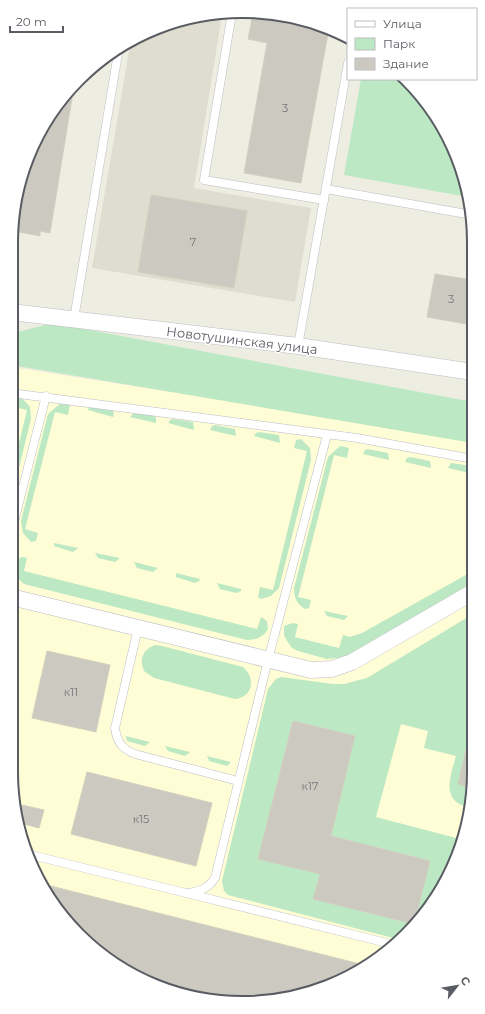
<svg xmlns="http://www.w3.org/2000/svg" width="485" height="1014" viewBox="0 0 485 1014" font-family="Montserrat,sans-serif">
	<rect width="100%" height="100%" fill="#eeede1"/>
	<polygon fill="#fffdd5" points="11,367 473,439 474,772 456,860 416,924 345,979 273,1001 197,999 114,964 59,913 23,846 11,771"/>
	<polygon fill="#deddd0" points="222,15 194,188 311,208 295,302 92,268 130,45 154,29"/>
	<g fill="#bce8c3">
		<polygon points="361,79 404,79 426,102 456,154 468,197 344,175"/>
		<polygon points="52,323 473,402 473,443 11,365 11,334"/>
		<polygon points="21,397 30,407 31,419 11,500 11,476 27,410 15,407 16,399"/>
		<polygon points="61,403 67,403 70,405 68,415 55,412 25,529 38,533 36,541 31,542 23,533 21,521 48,414"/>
		<polygon points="89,407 112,409 114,413 113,417 88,410"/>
		<polygon points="134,413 154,415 156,418 156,423 130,417"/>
		<polygon points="173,419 193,422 194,430 168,423 170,420"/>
		<polygon points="215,425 235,429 236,436 210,430 212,426"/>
		<polygon points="259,432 279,435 280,443 254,436 256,433"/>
		<polygon points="301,439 310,448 311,460 279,588 271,596 261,599 258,597 260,587 273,590 307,451 294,448 296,440"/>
		<path d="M340,446L349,448L347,458L334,455L298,597L311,600L309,608L305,609C297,604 294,598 294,588L328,457Z"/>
		<polygon points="368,449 388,453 389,460 363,454 365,450"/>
		<polygon points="410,457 430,461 431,468 405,462 407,458"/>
		<polygon points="451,463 471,466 473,474 448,468"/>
		<polygon points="54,543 78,548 73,552 54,546"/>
		<polygon points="95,553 120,558 115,562 98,558"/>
		<path d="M22,557L27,558L24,571L257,629L261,617L267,621L268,629C263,637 257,640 247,640L24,584C14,576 7,563 22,557Z"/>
		<polygon points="134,562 158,568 153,572 137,568"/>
		<polygon points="473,571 473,582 368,646 346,657 327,659 298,651 292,648 287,641 284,635 284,626 293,623 298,624 295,637 339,648 343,635 350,637 362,633"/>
		<polygon points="176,573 200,579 199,581 195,583 176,577"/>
		<polygon points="217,583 241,589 241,591 236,593 220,589"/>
		<polygon points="324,611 348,616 344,620 327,616"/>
		<path d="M473,614L474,772L467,807C440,800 451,775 456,756L424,748L428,731L401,724L376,817L460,839L453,866L416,924L397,939L228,895L224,891L222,881L268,689L276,679L281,677L333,684H344L367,678Z"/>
		<path d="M155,645L162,646L243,667C256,678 253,697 235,699L154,678L144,671C139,659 142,650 155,645Z"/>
		<polygon points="126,736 150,742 145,746 127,741"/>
		<polygon points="165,746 190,752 189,753 185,756 168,751"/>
		<polygon points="207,756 231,762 227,766 209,761"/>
	</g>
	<g fill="#cbc9c0" stroke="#d3d0bf">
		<polygon points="253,13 329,28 301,183 244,173 267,43 248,39"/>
		<polygon points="74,86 50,233 40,231 40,236 13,231 29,154"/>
		<polygon points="151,195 247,211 234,288 138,272"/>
		<polygon points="435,274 472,280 472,325 427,317"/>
		<polygon points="47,651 110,665 96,732 32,718"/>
		<polygon points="474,715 474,772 471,788 458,784"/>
		<polygon points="293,721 355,736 331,836 430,861 414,924 313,899 320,874 258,859"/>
		<polygon points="87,772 212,803 196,866 71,834"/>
		<polygon points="22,805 44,810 39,828 20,823 19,818"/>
		<polygon points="43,884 364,965 345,979 273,1001 197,999 114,964 59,913"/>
	</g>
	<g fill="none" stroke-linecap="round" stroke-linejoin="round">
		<g stroke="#bcbdc4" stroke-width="9">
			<g id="service">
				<polyline points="232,13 204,180 324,200"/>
				<polyline points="326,189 472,215"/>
				<polyline points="74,319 118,53"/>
				<polyline points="298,346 348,63"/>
				<polyline points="11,393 357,438 473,459"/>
				<polyline points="11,534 46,396"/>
				<path d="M138,628L115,728C117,742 122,749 135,754L238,781"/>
				<path d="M27,854L186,893C198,892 208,889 215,878L268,660L327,435"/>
				<polyline points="190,894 391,944"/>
			</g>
		</g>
		<g stroke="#bcbdc4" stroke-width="17">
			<g id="minor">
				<polyline points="11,312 298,346 473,372"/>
				<polyline points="11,597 311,670 332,669 352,662 473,592"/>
			</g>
		</g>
		<use href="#service" stroke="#fff" stroke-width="8"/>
		<use href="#minor" stroke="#fff" stroke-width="16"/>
	</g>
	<g text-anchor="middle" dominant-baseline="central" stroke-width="3" stroke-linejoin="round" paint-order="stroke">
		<g font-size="11" fill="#76777a">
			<text x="285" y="108">3</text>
			<text x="193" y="242">7</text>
			<text x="451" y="299">3</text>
			<text x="71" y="692">к11</text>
			<text x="310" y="786">к17</text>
			<text x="141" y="819">к15</text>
		</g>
		<g font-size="13" fill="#5a5c63" stroke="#fff">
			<text transform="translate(242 340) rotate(7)">Новотушинская улица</text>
		</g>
	</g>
	<path d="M0 0H485V1014H0ZM242 18H243A224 224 0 0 1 467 242V772A224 224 0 0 1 243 996H242A224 224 0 0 1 18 772V242A224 224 0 0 1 242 18Z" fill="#fff" fill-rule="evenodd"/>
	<path fill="none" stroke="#5a5c63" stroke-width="2" d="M242 18H243A224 224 0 0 1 467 242V772A224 224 0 0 1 243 996H242A224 224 0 0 1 18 772V242A224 224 0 0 1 242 18Z"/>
	<rect x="347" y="8" width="130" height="72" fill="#ffffff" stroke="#bdbec1"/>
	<rect x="355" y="21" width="20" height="6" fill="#ffffff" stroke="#bdbec1"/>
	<text x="383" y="28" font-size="12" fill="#5a5c63">Улица</text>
	<rect x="355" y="38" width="20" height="12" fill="#bce8c3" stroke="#bdbec1"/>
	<text x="383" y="48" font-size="12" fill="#5a5c63">Парк</text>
	<rect x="355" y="58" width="20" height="12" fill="#cbc9c0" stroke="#bdbec1"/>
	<text x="383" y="68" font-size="12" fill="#5a5c63">Здание</text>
	<g transform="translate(457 986) rotate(59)" stroke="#ffffff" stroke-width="3" paint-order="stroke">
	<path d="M0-3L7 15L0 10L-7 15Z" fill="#5a5c63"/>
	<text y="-6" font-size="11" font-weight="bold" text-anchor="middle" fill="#5a5c63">С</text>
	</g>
	<path d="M10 26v6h53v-6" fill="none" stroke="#5a5c63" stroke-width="2"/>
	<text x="16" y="26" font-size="12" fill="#5a5c63" stroke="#ffffff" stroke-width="3" paint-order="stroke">20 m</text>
</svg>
